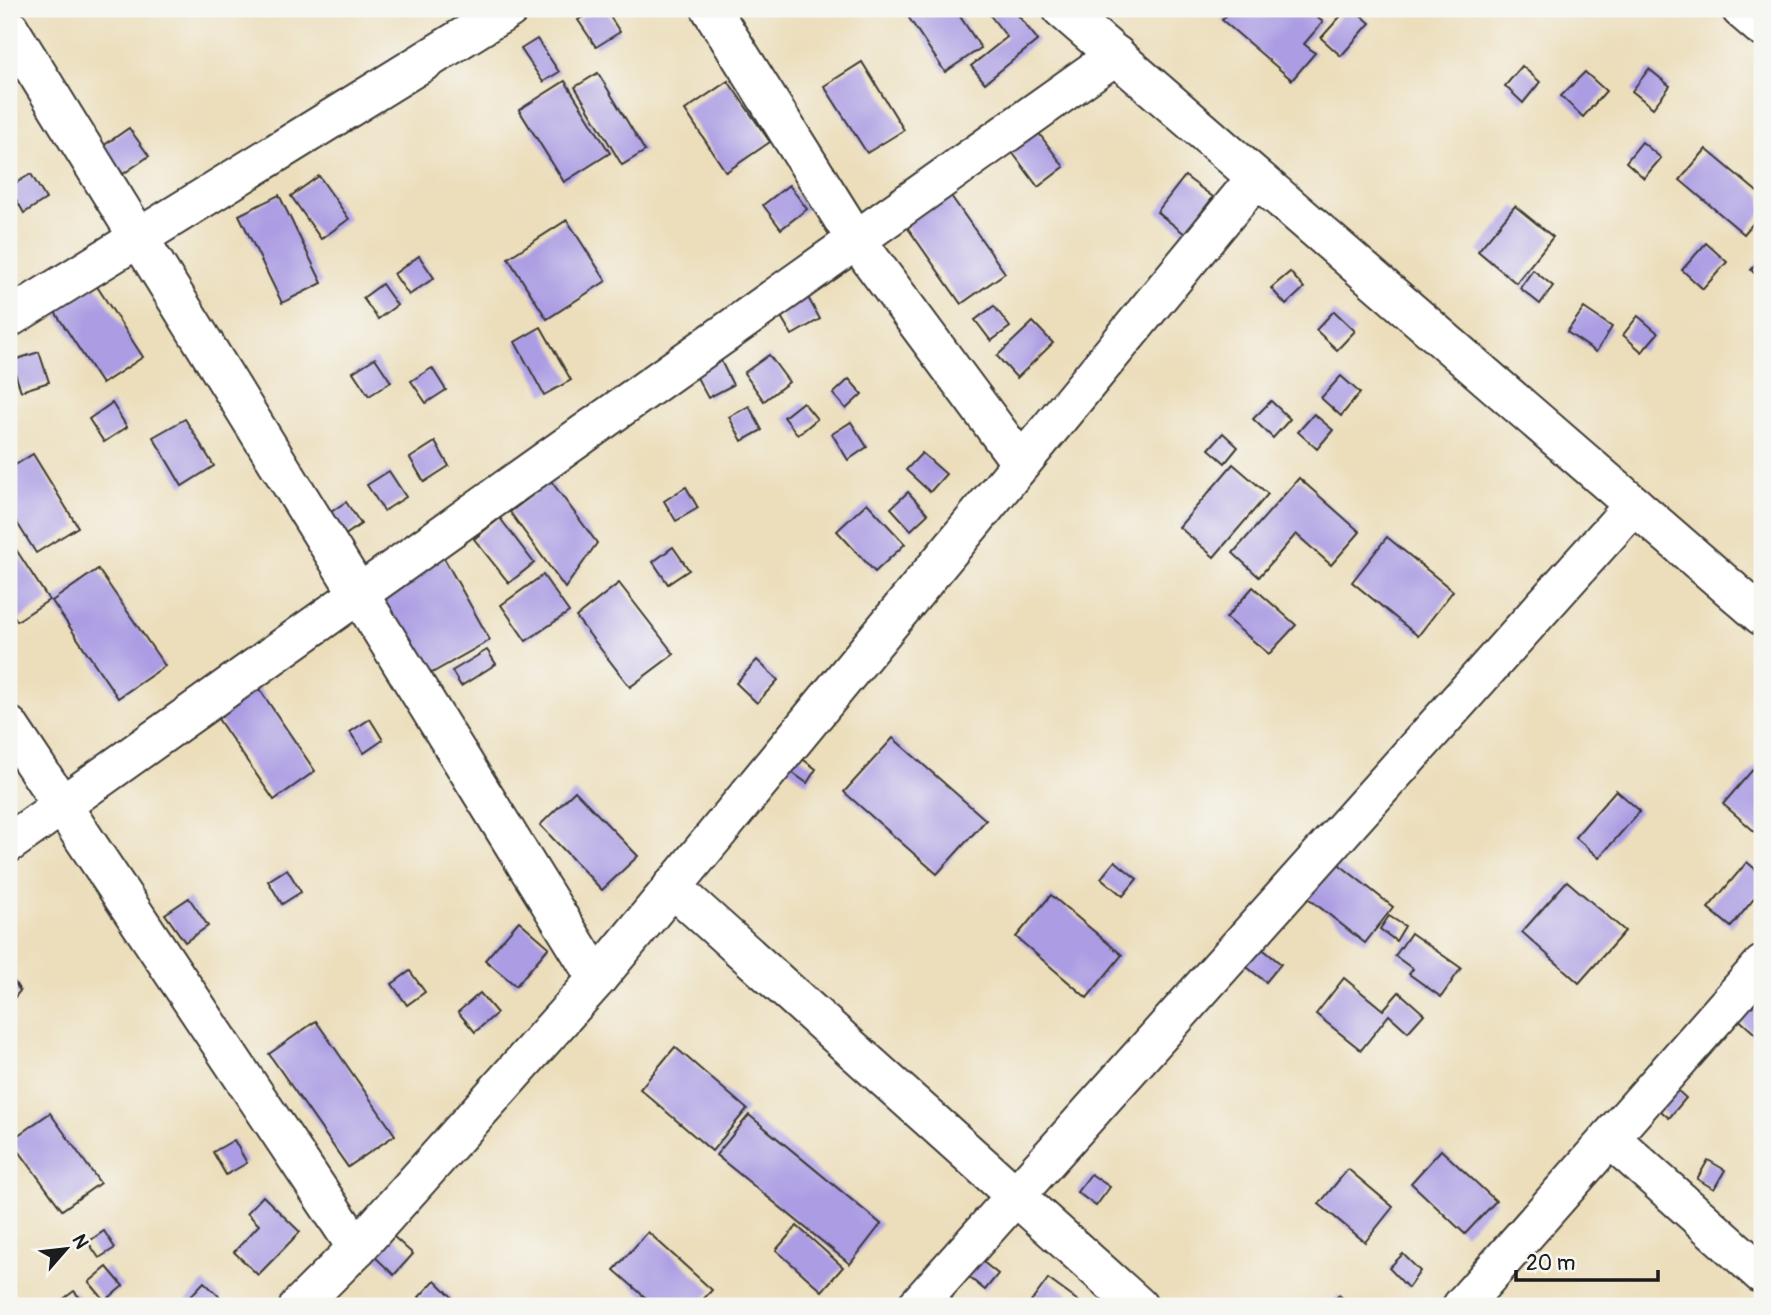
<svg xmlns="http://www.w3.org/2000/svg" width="1771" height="1315" viewBox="0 0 1771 1315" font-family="Pangolin,sans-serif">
	<rect width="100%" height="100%" fill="#f6f6f2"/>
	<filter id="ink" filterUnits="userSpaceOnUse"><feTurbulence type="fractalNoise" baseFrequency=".0143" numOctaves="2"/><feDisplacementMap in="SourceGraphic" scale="14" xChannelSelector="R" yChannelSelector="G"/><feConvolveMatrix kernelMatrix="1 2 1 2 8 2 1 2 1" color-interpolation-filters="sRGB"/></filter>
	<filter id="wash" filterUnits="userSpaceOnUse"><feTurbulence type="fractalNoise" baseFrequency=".00686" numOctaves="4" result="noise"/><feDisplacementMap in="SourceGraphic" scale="28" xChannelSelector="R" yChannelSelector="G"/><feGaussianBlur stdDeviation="1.57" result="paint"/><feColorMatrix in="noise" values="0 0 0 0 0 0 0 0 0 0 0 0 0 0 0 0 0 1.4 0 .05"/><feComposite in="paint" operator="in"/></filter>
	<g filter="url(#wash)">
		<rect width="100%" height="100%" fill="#ecdebb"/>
		<g id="blocks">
			<g fill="#ab9ce3">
				<polygon points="595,9 605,9 620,32 596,47 578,20"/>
				<polygon points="903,9 955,9 981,48 945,72"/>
				<polygon points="995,9 1013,9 1038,40 985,83 971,66 1007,37 989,14"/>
				<polygon points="1232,9 1306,9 1323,22 1304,44 1315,53 1292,80 1222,20"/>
				<polygon points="1347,9 1354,9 1370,23 1341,56 1321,38"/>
				<polygon points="537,39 559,72 543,82 521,49"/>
				<polygon points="862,62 904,130 867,153 824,86"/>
				<polygon points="1522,66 1540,82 1523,103 1505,86"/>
				<polygon points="1649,69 1670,86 1653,108 1632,91"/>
				<polygon points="1585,72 1606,91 1583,117 1561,96"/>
				<polygon points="598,73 645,151 622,165 575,87"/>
				<polygon points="565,81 610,153 564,182 519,110"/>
				<polygon points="728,81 770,142 726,172 685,110"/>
				<polygon points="1032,124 1064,167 1038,187 1006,144"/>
				<polygon points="129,128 149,156 123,174 103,146"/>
				<polygon points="1642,142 1661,158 1644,178 1626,162"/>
				<polygon points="1706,149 1762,196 1762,213 1744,234 1680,180"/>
				<polygon points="31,174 46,199 24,213 9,187"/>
				<polygon points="319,176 349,219 321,239 291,196"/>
				<polygon points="1185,176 1213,197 1185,234 1157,212"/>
				<polygon points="789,185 807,209 781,229 763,205"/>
				<polygon points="949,193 1005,273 961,304 905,224"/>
				<polygon points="279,195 322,283 282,303 239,215"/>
				<polygon points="1515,206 1553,237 1516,283 1478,251"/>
				<polygon points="567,220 606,281 547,319 508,258"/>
				<polygon points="1706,243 1727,262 1703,289 1682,270"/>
				<polygon points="419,256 434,278 409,295 394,274"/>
				<polygon points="1762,258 1762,280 1751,270"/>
				<polygon points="1533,270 1553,286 1540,304 1520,288"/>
				<polygon points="1290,272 1304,288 1286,305 1271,288"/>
				<polygon points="382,284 397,305 378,319 363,298"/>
				<polygon points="96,285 143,357 102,384 55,312"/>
				<polygon points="806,294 820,319 792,335 777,310"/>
				<polygon points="994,306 1010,327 991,341 975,320"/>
				<polygon points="1584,308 1612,327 1596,352 1567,332"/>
				<polygon points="1334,311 1355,331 1337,350 1316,330"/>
				<polygon points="1638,316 1658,333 1642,352 1623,335"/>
				<polygon points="1033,322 1053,343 1017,378 997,356"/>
				<polygon points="541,327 571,380 544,395 515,342"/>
				<polygon points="39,352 49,382 21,391 11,361"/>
				<polygon points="769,355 789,382 764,401 744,373"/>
				<polygon points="375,358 391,382 369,396 353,372"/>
				<polygon points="720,359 733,385 708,398 694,372"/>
				<polygon points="432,368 446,390 426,403 411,381"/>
				<polygon points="1341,376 1360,393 1341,416 1321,398"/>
				<polygon points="849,379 862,394 846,409 833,394"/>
				<polygon points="1271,401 1290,419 1273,438 1253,419"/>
				<polygon points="803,402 817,419 798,435 784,417"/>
				<polygon points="112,403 127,427 104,442 89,419"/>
				<polygon points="749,406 762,430 742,441 729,417"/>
				<polygon points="1314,414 1333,430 1317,449 1298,432"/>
				<polygon points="185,419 214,466 182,486 153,437"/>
				<polygon points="851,422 867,447 848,460 832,434"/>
				<polygon points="1223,433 1238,447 1225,463 1209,449"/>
				<polygon points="435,442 449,466 424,482 410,458"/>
				<polygon points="922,453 946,474 930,492 906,470"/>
				<polygon points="33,454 78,527 36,553 9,510 9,469"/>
				<polygon points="1233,464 1268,494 1214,557 1179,527"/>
				<polygon points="389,471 406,497 384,511 367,485"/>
				<polygon points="1299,478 1360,532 1331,565 1296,534 1259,577 1233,553"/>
				<polygon points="551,481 597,543 565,588 510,512"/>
				<polygon points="686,487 698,508 676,521 664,501"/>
				<polygon points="908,492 928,514 911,530 891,508"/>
				<polygon points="346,502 361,524 341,538 325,516"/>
				<polygon points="867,503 905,544 875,572 837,531"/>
				<polygon points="500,518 534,563 509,583 474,539"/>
				<polygon points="1387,537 1453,591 1418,636 1352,582"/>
				<polygon points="673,547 689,570 668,584 653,562"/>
				<polygon points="15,548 49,600 17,621 9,608 9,551"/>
				<polygon points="444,558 490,640 425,677 379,595"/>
				<polygon points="98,569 165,666 118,698 52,601"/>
				<polygon points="543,575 569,612 526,641 501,605"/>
				<polygon points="619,583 674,654 630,687 576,617"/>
				<polygon points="1253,587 1296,625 1269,654 1226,618"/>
				<polygon points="487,650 496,664 461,686 452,671"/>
				<polygon points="757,660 778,680 757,703 736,683"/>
				<polygon points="256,684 315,771 274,800 214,713"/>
				<polygon points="370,719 383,740 364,753 350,732"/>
				<polygon points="893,738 986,820 937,874 844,792"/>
				<polygon points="793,752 816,769 807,783 783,766"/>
				<polygon points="1762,759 1762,838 1723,804"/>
				<polygon points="1616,790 1640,811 1599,858 1575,837"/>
				<polygon points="575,791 638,856 602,890 540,825"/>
				<polygon points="1326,854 1393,907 1365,943 1298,890"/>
				<polygon points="1115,861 1137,879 1123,896 1101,878"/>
				<polygon points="1747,862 1762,875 1762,889 1731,927 1708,908"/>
				<polygon points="287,869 301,892 282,904 268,881"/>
				<polygon points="1567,881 1625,931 1579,983 1522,932"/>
				<polygon points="1051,895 1122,955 1087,998 1016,937"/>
				<polygon points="189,898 208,926 185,942 165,914"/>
				<polygon points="1389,916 1405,926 1396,941 1380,929"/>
				<polygon points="519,921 549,947 516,986 485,960"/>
				<polygon points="1411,933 1461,968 1441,997 1409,974 1413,969 1395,956"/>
				<polygon points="1254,942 1281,964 1266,982 1238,960"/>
				<polygon points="1762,970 1762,1040 1727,1009"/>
				<polygon points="410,971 425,992 407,1005 392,984"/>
				<polygon points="9,973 20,991 9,1004"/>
				<polygon points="1344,978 1383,1010 1399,992 1424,1014 1408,1032 1389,1015 1361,1050 1316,1014"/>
				<polygon points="480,993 497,1013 475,1032 458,1012"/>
				<polygon points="316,1021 395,1135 348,1167 269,1054"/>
				<polygon points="675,1047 747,1109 712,1151 640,1089"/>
				<polygon points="1665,1079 1686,1098 1669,1118 1647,1099"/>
				<polygon points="50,1113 100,1183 62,1210 11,1140"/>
				<polygon points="749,1115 881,1224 850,1264 716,1155"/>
				<polygon points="234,1140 247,1163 226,1175 213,1152"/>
				<polygon points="1441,1150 1496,1201 1465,1234 1411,1183"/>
				<polygon points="1708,1160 1725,1170 1714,1189 1697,1179"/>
				<polygon points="1348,1169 1393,1207 1365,1242 1319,1204"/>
				<polygon points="1091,1174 1110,1187 1096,1206 1077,1192"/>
				<polygon points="263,1196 300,1232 258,1275 234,1252 259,1225 247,1213"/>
				<polygon points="797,1226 843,1267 822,1291 776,1250"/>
				<polygon points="104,1231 115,1248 99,1258 88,1242"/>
				<polygon points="648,1232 712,1290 697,1306 655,1306 614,1270"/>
				<polygon points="393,1236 413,1254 394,1275 374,1256"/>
				<polygon points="1403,1254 1420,1271 1408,1288 1389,1268"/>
				<polygon points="977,1257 998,1274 985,1290 964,1273"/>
				<polygon points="107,1267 123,1286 105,1301 89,1282"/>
				<polygon points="1048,1279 1085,1306 1028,1306"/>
				<polygon points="435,1280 452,1297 443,1306 428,1306 419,1297"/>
				<polygon points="204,1282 222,1299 215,1306 191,1306 186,1301"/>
				<polygon points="74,1291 87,1306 54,1306"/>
				<polygon points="1339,1295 1351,1306 1329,1306"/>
			</g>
		</g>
	</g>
	<g filter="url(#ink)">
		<use href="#blocks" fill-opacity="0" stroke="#3b3934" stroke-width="2"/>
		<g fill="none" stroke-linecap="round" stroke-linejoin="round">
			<g stroke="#3b3934" stroke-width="42">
				<g id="street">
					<polyline points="711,9 856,240 1021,463"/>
					<polyline points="1062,9 1762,616"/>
					<polyline points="1741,9 1762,27"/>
					<polyline points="9,28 597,979"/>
					<polyline points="9,318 509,9"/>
					<polyline points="9,726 357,1248"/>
					<polyline points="9,843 1116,55"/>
					<polyline points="672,887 1138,1306"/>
					<polyline points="1610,1138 1762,1274"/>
					<polyline points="299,1306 357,1248 597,979 1256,178"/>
					<polyline points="917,1306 1634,505"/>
					<polyline points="1462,1306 1762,965"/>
				</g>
			</g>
			<use href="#street" stroke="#fff" stroke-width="38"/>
		</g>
	</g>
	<rect width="1771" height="1315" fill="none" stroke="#f6f6f2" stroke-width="35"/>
	<g transform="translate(66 1249) rotate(62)" stroke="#f6f6f2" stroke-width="5" paint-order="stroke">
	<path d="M0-5L12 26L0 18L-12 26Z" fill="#1c1c1c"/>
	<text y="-10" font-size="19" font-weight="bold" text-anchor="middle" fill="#1c1c1c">N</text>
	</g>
	<path d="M1516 1270v10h142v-10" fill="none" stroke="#1c1c1c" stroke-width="3.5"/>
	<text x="1526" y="1270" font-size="21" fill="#1c1c1c" stroke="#f6f6f2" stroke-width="5" paint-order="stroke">20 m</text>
</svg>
